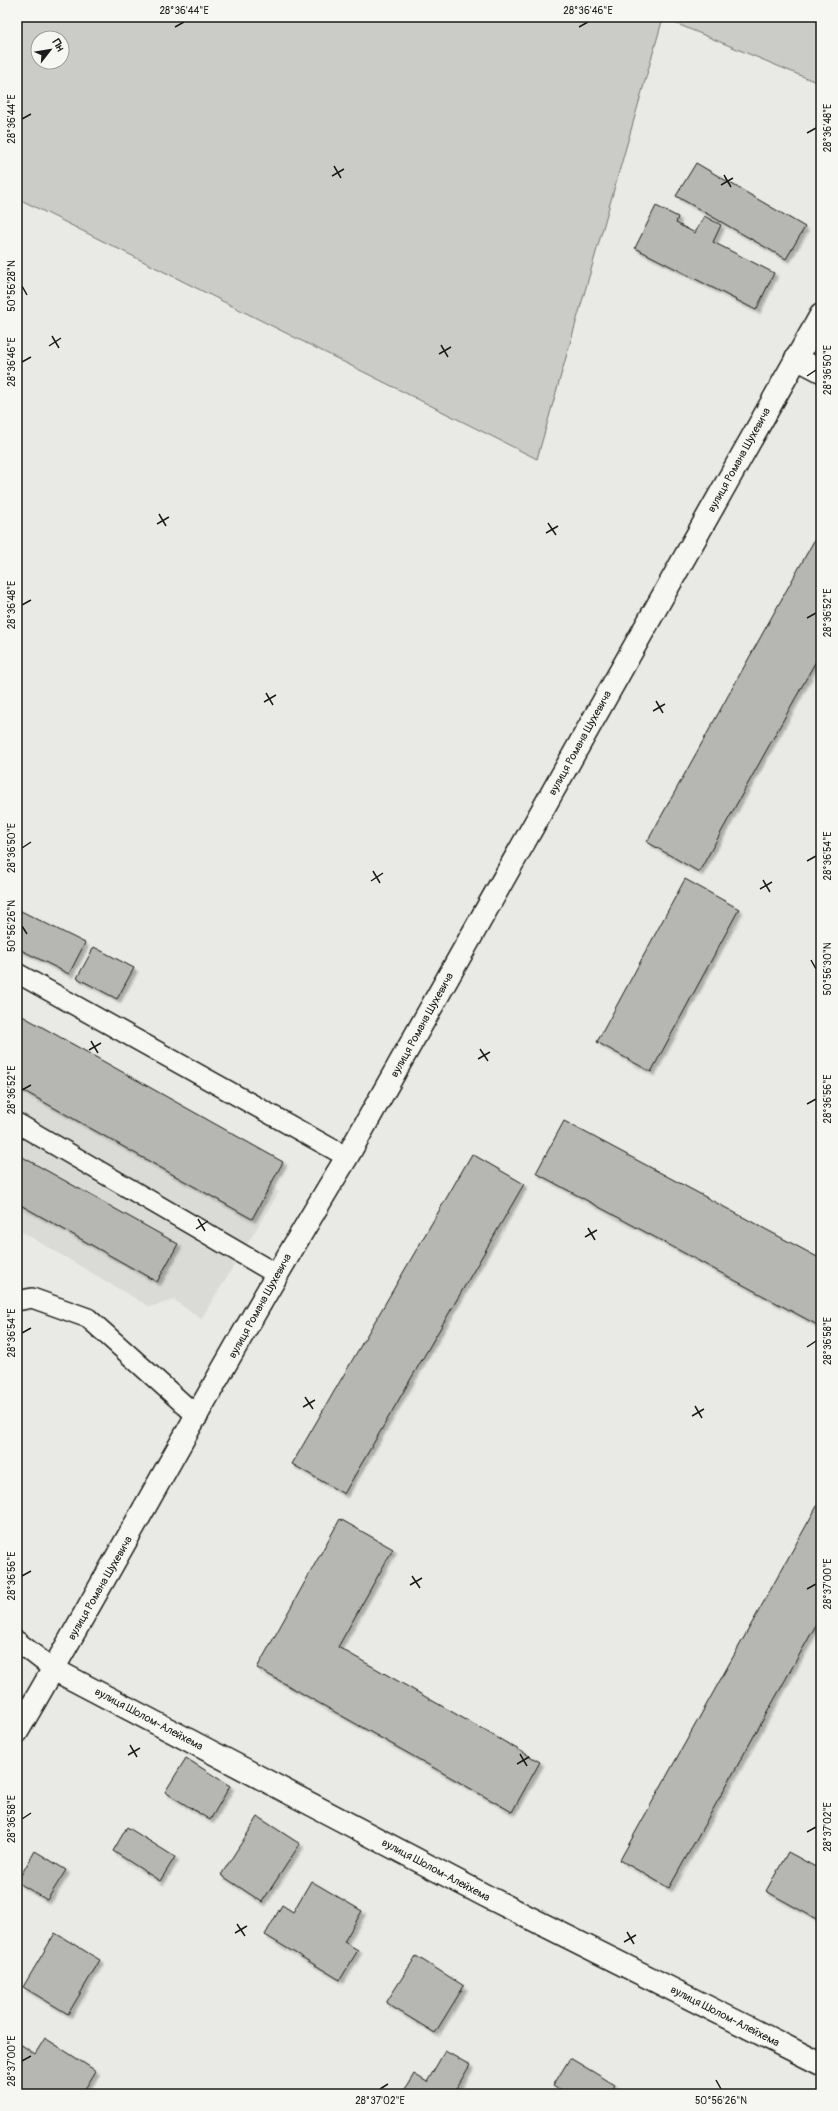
<svg xmlns="http://www.w3.org/2000/svg" width="838" height="2111" viewBox="0 0 838 2111" font-family="Pangolin,sans-serif">
	<defs>
		<filter id="shadow"><feDropShadow dx="3.5" dy="3.5" stdDeviation="1" flood-color="#0004"/></filter>
	</defs>
	<rect width="100%" height="100%" fill="#e9e9e5"/>
	<filter id="ink" filterUnits="userSpaceOnUse"><feTurbulence type="fractalNoise" baseFrequency=".025" numOctaves="2"/><feDisplacementMap in="SourceGraphic" scale="8" xChannelSelector="R" yChannelSelector="G"/><feConvolveMatrix kernelMatrix="1 2 1 2 8 2 1 2 1" color-interpolation-filters="sRGB"/></filter>
	<g filter="url(#ink)">
		<polygon fill="#dadad6" points="17,1043 279,1192 201,1319 174,1300 150,1307 17,1229"/>
		<path fill="#cbcbc7" stroke="#747472" fill-rule="evenodd" d="M17,17H821V73L816,82L663,18L537,459L17,198ZM38,38H62V62H38Z"/>
		<g fill="#b6b6b3" stroke="#1c1c1c" filter="url(#shadow)">
			<polygon points="696,163 805,227 786,259 676,196"/>
			<polygon points="656,206 678,217 676,223 695,233 704,216 721,225 713,242 774,273 756,310 635,248"/>
			<polygon points="821,528 821,652 699,872 647,842"/>
			<polygon points="685,879 739,909 651,1072 597,1042"/>
			<polygon points="17,909 85,943 69,974 17,948"/>
			<polygon points="94,947 134,968 117,999 77,978"/>
			<polygon points="17,1013 283,1162 252,1219 17,1087"/>
			<polygon points="564,1121 821,1259 821,1327 536,1173"/>
			<polygon points="17,1154 178,1244 157,1282 17,1203"/>
			<polygon points="472,1154 524,1184 344,1494 292,1464"/>
			<polygon points="821,1499 821,1616 669,1888 620,1860"/>
			<polygon points="340,1519 393,1549 338,1647 540,1762 512,1812 257,1668"/>
			<polygon points="186,1758 230,1786 210,1820 165,1792"/>
			<polygon points="258,1817 300,1844 262,1902 221,1875"/>
			<polygon points="127,1827 175,1857 160,1881 113,1851"/>
			<polygon points="35,1851 66,1870 47,1900 17,1882"/>
			<polygon points="788,1852 821,1870 821,1914 818,1920 766,1891"/>
			<polygon points="311,1881 362,1911 344,1942 358,1950 340,1980 265,1935 282,1905 293,1912"/>
			<polygon points="55,1933 100,1960 68,2014 23,1987"/>
			<polygon points="416,1956 464,1986 435,2033 386,2003"/>
			<polygon points="45,2038 96,2071 82,2094 17,2093 17,2042 35,2054"/>
			<polygon points="445,2051 470,2065 453,2094 402,2094 414,2074 427,2082"/>
			<polygon points="570,2058 615,2085 610,2094 565,2094 553,2086"/>
		</g>
		<g fill="none" stroke-linecap="round" stroke-linejoin="round">
			<g stroke="#1c1c1c" stroke-width="22">
				<g id="lane">
					<polyline points="17,973 347,1157"/>
					<polyline points="17,1123 276,1274"/>
					<polyline points="17,1301 32,1298 88,1318 198,1417"/>
					<polyline points="17,1641 53,1669"/>
				</g>
			</g>
			<g stroke="#1c1c1c" stroke-width="25">
				<polyline id="street" points="796,358 821,371"/>
			</g>
			<g stroke="#1c1c1c" stroke-width="25">
				<g id="secondary">
					<polyline points="53,1669 486,1896 821,2064"/>
					<path d="M17,1732C128,1541 232,1346 347,1157L821,315"/>
				</g>
			</g>
			<use href="#lane" stroke="#f6f6f2" stroke-width="19"/>
			<use href="#street" stroke="#f6f6f2" stroke-width="22"/>
			<use href="#secondary" stroke="#f6f6f2" stroke-width="22"/>
		</g>
	</g>
	<path fill="none" stroke="#1c1c1c" stroke-width="1.5" d="M175,27L184,22M579,27L588,22M22,119L31,114M807,133L816,128M334,166L341,178M724,175L731,187M332,176L344,169M721,185L733,178M22,286L27,295M52,336L59,348M441,345L448,357M49,346L61,338M439,354L451,347M22,362L31,357M807,376L816,370M159,514L166,526M548,523L556,535M157,524L169,517M546,533L558,526M22,605L31,600M807,618L816,613M266,693L273,705M656,701L663,713M264,702L276,695M653,711L665,704M22,848L31,842M807,861L816,856M373,871L380,883M763,880L770,892M371,881L383,873M760,889L772,882M22,926L27,934M811,960L816,969M91,1041L98,1053M480,1049L488,1061M89,1050L101,1043M478,1059L490,1052M22,1090L31,1085M807,1104L816,1099M198,1219L205,1231M588,1228L595,1240M196,1229L208,1221M585,1237L597,1230M22,1333L31,1328M807,1347L816,1341M305,1397L313,1409M695,1406L702,1418M303,1407L315,1400M692,1416L704,1409M22,1576L31,1571M412,1576L420,1588M410,1585L422,1578M807,1589L816,1584M130,1745L137,1757M520,1754L527,1766M128,1755L140,1748M517,1764L529,1757M22,1819L31,1813M807,1832L816,1827M237,1924L245,1936M627,1932L634,1944M235,1933L247,1926M624,1942L636,1935M22,2061L31,2056M716,2080L721,2089M380,2089L388,2084"/>
	<g text-anchor="middle" dominant-baseline="central" stroke-width="4" stroke-linejoin="round" paint-order="stroke">
		<g font-size="11" fill="#1c1c1c" stroke="#f6f6f2">
			<text transform="translate(739 460) rotate(-61)">вулиця Романа Шухевича</text>
			<text transform="translate(580 743) rotate(-61)">вулиця Романа Шухевича</text>
			<text transform="translate(422 1025) rotate(-61)">вулиця Романа Шухевича</text>
			<text transform="translate(260 1306) rotate(-61)">вулиця Романа Шухевича</text>
			<text transform="translate(100 1588) rotate(-60)">вулиця Романа Шухевича</text>
			<text transform="translate(149 1719) rotate(28)">вулиця Шолом-Алейхема</text>
			<text transform="translate(436 1870) rotate(28)">вулиця Шолом-Алейхема</text>
			<text transform="translate(725 2016) rotate(27)">вулиця Шолом-Алейхема</text>
		</g>
	</g>
	<rect width="838" height="2111" fill="none" stroke="#f6f6f2" stroke-width="44"/>
	<g transform="translate(50 50) rotate(59)"><circle r="19" fill="#f6f6f2" stroke="#9f9f9c"/>
	<path d="M0-3L7 15L0 10L-7 15Z" fill="#1c1c1c"/>
	<text y="-6" font-size="11" font-weight="bold" text-anchor="middle" fill="#1c1c1c">Пн</text>
	</g>
	<rect x="22" y="22" width="794" height="2067" fill="none" stroke="#1c1c1c" stroke-width="1.5"/>
	<g font-size="10" text-anchor="middle" fill="#1c1c1c">
		<text x="184" y="14">28°36'44"E</text>
		<text x="588" y="14">28°36'46"E</text>
		<text transform="translate(11 119) rotate(-90)" y="4">28°36'44"E</text>
		<text transform="translate(827 128) rotate(-90)" y="4">28°36'48"E</text>
		<text transform="translate(11 286) rotate(-90)" y="4">50°56'28"N</text>
		<text transform="translate(11 362) rotate(-90)" y="4">28°36'46"E</text>
		<text transform="translate(827 370) rotate(-90)" y="4">28°36'50"E</text>
		<text transform="translate(11 605) rotate(-90)" y="4">28°36'48"E</text>
		<text transform="translate(827 613) rotate(-90)" y="4">28°36'52"E</text>
		<text transform="translate(11 848) rotate(-90)" y="4">28°36'50"E</text>
		<text transform="translate(827 856) rotate(-90)" y="4">28°36'54"E</text>
		<text transform="translate(11 926) rotate(-90)" y="4">50°56'26"N</text>
		<text transform="translate(827 969) rotate(-90)" y="4">50°56'30"N</text>
		<text transform="translate(11 1090) rotate(-90)" y="4">28°36'52"E</text>
		<text transform="translate(827 1099) rotate(-90)" y="4">28°36'56"E</text>
		<text transform="translate(11 1333) rotate(-90)" y="4">28°36'54"E</text>
		<text transform="translate(827 1341) rotate(-90)" y="4">28°36'58"E</text>
		<text transform="translate(11 1576) rotate(-90)" y="4">28°36'56"E</text>
		<text transform="translate(827 1584) rotate(-90)" y="4">28°37'00"E</text>
		<text transform="translate(11 1819) rotate(-90)" y="4">28°36'58"E</text>
		<text transform="translate(827 1827) rotate(-90)" y="4">28°37'02"E</text>
		<text transform="translate(11 2061) rotate(-90)" y="4">28°37'00"E</text>
		<text x="380" y="2104">28°37'02"E</text>
		<text x="721" y="2104">50°56'26"N</text>
	</g>
</svg>
